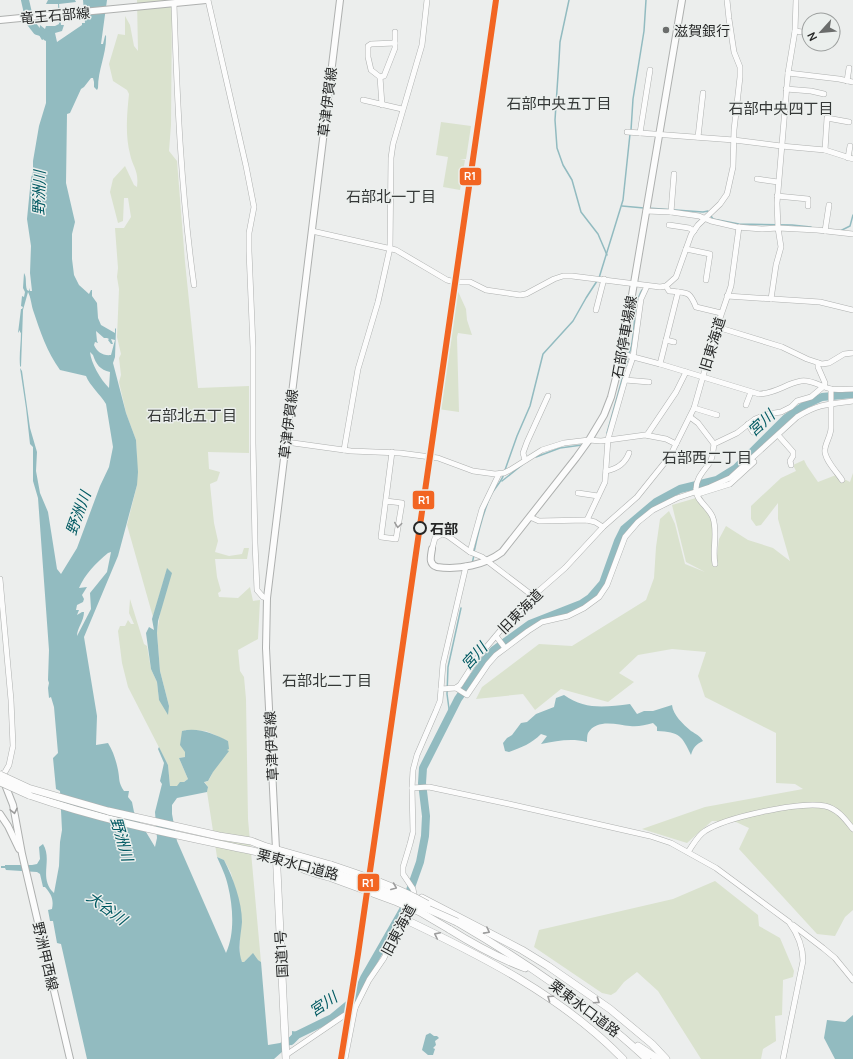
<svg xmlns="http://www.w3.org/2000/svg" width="853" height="1059" viewBox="0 0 853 1059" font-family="Manrope,'Noto Sans JP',sans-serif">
	<rect width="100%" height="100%" fill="#eceeed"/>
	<g fill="#dae2ce">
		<path d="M137,0H169V6L172,7L171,125L169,151L177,161L185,262L198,388L249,386V453L208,452L209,469L220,472L217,481L210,484L214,523L218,541L215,552L229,556L242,554L244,548H249L247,559H215L217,577L221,591L218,593L219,597L238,598L250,587L253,601L260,600L258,639L238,650L240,671L244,677L246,699L248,819L261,962L250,956L244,962H242L240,958V908L231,873L224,860L217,857L207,792L208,787L204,781L207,782C210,779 211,776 213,771C221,758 225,757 228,741L206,731L185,730V757L179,758L188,779L178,786H170L168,765L128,687L122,663L118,631L120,626H125L128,620L131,624H134L129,613L130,599L144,644L147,646L151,669L157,682L159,700L169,706L160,671L157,633L167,569L153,617L127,525L137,485V457L136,440L126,413L119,382L121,375L119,358L121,354L117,337L119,289L117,277L118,268L115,228H124L131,217L128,198H124L123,221L118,223L110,192L113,179L125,166L134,185L137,187C139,170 133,168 130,154C125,135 127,113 129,94L127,90L113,81L109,64L118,34L125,35V16L130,25L134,46L138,51Z"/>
		<polygon points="441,122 471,126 466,159 460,159 465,160 460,190 443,187 448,157 436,155"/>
		<polygon points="456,287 466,309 467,320 472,335 458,333 457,337 459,412 438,409"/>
		<polygon points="804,460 807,466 818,482 836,475 850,482 853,473 853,910 845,917 835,936 817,934 739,849 749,828 736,822 712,821 687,843 642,829 705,807 803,789 795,784 776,783 776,733 705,697 698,676 706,652 672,649 638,655 619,673 634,682 608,702 561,689 535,710 523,694 476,699 482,687 539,644 572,646 646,600 654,578 656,547 660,519 669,511 675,524 685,564 705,572 686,562 672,505 696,498 710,515 714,526 716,564 719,539 726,526 748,540 773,548 790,561 778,519 778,503 761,525 756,526 751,519 751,506 781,478 796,471 793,465"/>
		<polygon points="715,881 758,915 759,926 780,938 794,971 793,977 783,980 782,1015 775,1016 776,1041 763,1049 761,1059 701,1059 658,991 637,972 624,982 616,992 611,995 602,993 534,947 539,930 673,899"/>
	</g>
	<g fill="#92bbc0" fill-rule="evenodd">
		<path d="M48,0H75L76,2L59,4L61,25H64L62,31L55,33L57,42L82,25V23H85L83,0H107L101,44H103L105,36L106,35C107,53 98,69 98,88L97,90L94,87V82L93,78H91L84,87L81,89L70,113L67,114L66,183L75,222L72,234V259L74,275L79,285L89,294L91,290H92V296L97,303L98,318L101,325L115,333V328L116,329L115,357L113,363L126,413L136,440L138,472L137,485L118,556L84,637L97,716L96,745L108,743C113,751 116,760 118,770C120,780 118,782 124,791H129L128,797L132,802L134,812L155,847L157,838L155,812L162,784L160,781L164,763L158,749L159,747L168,765L170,786H177L180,782H184L188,779L179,758L185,757V752L180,745L182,731C198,727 214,734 228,741L229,749L227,750L229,751L213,772L208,781L204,782L208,787L207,792L177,798L172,805V814L177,841L226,953C235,933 233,907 228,886C226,876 221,866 217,857L224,860C233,878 242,901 242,922C241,935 237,949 242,962H244L253,953L258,960L261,962L268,1045L280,1043L292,1036V1031L298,1032L300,1036L274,1059H87L61,944L57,943L53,921H50L48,910L52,909C54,899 51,894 45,887H43L40,874L37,872L6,870L5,868H1V866H5V865H32L37,864L40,859L39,847L43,844C53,860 38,878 54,893L59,866L60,842L62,830L60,791L56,789L53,758L58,753L54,707L51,697L49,698L48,688L49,683L48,680L49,650L38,498L33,481V447L30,444L26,408L20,368L22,371L30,428L37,452L36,471L40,493L48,512L57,569L61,574L77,548L100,486L109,467L113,447L106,404C100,394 90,386 86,376L60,370C47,352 40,331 33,310C31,303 31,298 28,292L23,310L21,367L20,366C19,354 21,344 21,332L20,333V330L18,333L21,309H22L23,307L21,306L22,296L24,297L25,292L23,288L24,273C27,277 25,284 27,290L29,291L30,288V291H32L30,273L31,246L27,219L31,178L33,172V161L39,126L46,103V38L42,40L39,35L40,25L45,29L46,26H55L59,24L58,4H46ZM96,331L104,338H107L109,339L108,340L111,344H113L111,339L115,340L111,355C103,356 97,352 94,345L95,342L98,343L97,341ZM90,352L93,355C96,364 100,370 110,372L109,388C100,379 91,363 90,352ZM111,552L107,572L90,593L91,609L77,636C77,628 84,621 84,612H82L77,615L79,610H76L77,605L83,602L84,599L82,595L87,587L79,588C85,574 96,563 108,553Z"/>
		<polygon points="167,568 172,573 158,621 157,633 160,671 169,706 168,715 159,700 157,682 151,669 146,633 149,627 154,630 152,619"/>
		<path d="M564,695C585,710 605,707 630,704L637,714L644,711H653L672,705C673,715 683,724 691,731C696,734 700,736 703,741C696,744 693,748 691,755C682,736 680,732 657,731V727L653,723C645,725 638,727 630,726C618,725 597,718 588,733C587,735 587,740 587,742C571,738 557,741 541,744L547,736L541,734C531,744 522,747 509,752L505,751L503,743L507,738L512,735L521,723L527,722L536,714L554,707L556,698Z"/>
		<polygon points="853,1015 853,1059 835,1059 824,1038 827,1020 845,1022"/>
		<polygon points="430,1033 434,1036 437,1036 439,1038 435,1041 436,1045 433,1048 435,1049 433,1055 428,1055 422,1050 426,1035"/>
	</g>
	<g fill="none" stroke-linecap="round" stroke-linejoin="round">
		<g stroke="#92bbc0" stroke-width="1.5">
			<polyline points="569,0 560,42 559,60 555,120 557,148 563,165 572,180 581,212 598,234 607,255"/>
			<polyline points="631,130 633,99 644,31 646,0"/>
			<polyline points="622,206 644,208"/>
			<polyline points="648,208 703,212 708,211 709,213"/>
			<polyline points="711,216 713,219 739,224 792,225 811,227"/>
			<polyline points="840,231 850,226 853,215"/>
			<polyline points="599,278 623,200 630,134"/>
			<path d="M629,354C637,334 631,309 642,290"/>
			<polyline points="607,433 628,358"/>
			<polyline points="536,457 560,448 582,445"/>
			<polyline points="505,470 517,436 530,406 543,354 573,321 586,298 597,281"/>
			<polyline points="502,481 522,465"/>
			<path d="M474,552C478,533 483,512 491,495C495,487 501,483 504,474"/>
			<polyline points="472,564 474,555"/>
			<polyline points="450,716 447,694 448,667 461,608"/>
		</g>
		<g stroke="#92bbc0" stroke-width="8">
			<polyline points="25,0 30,22 37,31 47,34 47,37"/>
			<polyline points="291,1041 297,1035 332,1018 355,999 364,978 403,910 420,862 425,836 426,816 422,783 423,768 458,699 485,660 494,650 530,624 581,604 590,598 603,583 618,541 624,529 656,502 680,489 717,480 725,475 736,468 786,418 805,405 822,397 853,394"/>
		</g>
		<g stroke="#aeb0af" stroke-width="6">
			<g id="minor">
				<polyline points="208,0 246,166 254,207 249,233 249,251 253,347 253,443 255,543 257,590 263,597 267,598"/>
				<path d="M174,4C177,98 181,192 194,285"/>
				<polyline points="795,31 809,33"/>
				<polyline points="788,73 839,79 853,82"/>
				<polyline points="380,77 371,70 368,57 368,46 371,44 395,43"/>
				<polyline points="847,81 849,68"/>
				<polyline points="786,89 811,91 824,94"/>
				<polyline points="363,100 402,109"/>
				<polyline points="382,105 380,77 384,76 395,48 395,32"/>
				<polyline points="627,132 734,140 781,146 825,150 853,159"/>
				<polyline points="640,133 650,70"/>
				<polyline points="698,137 703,93"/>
				<polyline points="825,150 827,118 849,122"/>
				<polyline points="848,158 850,146"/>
				<polyline points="757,179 778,182"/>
				<polyline points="777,196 808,199 808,206"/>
				<polyline points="646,211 671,212 699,216 711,221 737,227 762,229 778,228 817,230 853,234"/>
				<polyline points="671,212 674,174"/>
				<polyline points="669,225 689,228 694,231"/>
				<polyline points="312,231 396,250 447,280 455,282 470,282 486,290 520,295 526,294 554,279 563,276 572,276 660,287 666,286 676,277 691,235 698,225 720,204 727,194 733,167 734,130 740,77 740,67 734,52 729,19 727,0"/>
				<polyline points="825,231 829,205"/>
				<polyline points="686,249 710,254 706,280"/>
				<path d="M666,286L669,291C687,293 689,290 696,307L721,313"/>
				<polyline points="727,296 820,302 853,310"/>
				<polyline points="771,299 776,265 781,247 778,228 777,203 788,73 795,31 796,0"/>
				<polyline points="596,310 604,279"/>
				<polyline points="717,327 782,347 807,359 822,364 829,363 844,354 853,353"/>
				<polyline points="666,340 674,342"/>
				<path d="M622,354L660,364L759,394C777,393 785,384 801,381C811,379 821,387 831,389C838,390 846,389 853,389"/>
				<polyline points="818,363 818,367 825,383 824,386"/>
				<polyline points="660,364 678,292"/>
				<polyline points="625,380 649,382"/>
				<path d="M831,389V428C831,435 826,442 825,449C823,458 837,472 842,480"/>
				<polyline points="746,405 751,392"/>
				<polyline points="694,408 717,415"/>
				<polyline points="690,417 698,423 714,444"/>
				<polyline points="748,424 753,432"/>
				<polyline points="647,435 676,392 686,372"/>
				<polyline points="778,435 793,452 793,456 790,461 791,465"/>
				<polyline points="286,442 351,451 400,453 438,458 473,471 495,474 504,473 510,470 542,450 564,443 589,440 601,441 645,435 666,439 676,444"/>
				<polyline points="344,450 358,369 378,302 390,248 391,158 393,144 422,45 427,0"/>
				<polyline points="525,460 523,453 527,442 548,396"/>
				<path d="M606,471C617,469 625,464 629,453"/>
				<polyline points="578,493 598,496"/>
				<polyline points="698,494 730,484 754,462"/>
				<polyline points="386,501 402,503 396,539 381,537 392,452"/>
				<polyline points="530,517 539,521 587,520 595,522 603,527"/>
				<polyline points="587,520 605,482 608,439 625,380 633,357 641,299 647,286"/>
				<polyline points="432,549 435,538 442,534 448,536 470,552 482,557 533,596"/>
				<polyline points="470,552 482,509 499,474"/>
				<path d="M715,564C712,549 718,533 713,518C710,508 695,500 696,489C696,478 704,471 710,462C713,457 713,450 714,444L737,433L755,419L768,414L781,412L791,407L797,401L811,397L824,386"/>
				<polyline points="0,579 11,700 13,746 9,765 5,772 1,774"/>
				<polyline points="496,636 505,648"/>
				<path d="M456,688L467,695L488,664L496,655L528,631L542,622L568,616L584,608L599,597L607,585L625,537L638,522L653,510L677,498L710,487L730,478L797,417C818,404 829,404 853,401"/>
				<polyline points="441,689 456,688 460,685 478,657 505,625 533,596 565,568 603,527 637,497 670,456 694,408 717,327 731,286 739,227"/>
				<path d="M412,788L429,787L509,804L650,836L671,843L716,868L789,922C797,933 803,946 803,961L783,1059"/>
				<path d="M688,852C693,845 698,835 705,831C726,817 801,801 825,806C838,809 845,819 853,829"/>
				<polyline points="415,899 413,889 403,874 403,867 410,844 413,832 412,788 413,770 417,755 436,711 440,701 443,664 466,566"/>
				<polyline points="793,925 823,948 835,958 853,980"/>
				<polyline points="286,1055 355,1008"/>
				<polyline points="345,1059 355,1008 369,980 384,958 399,926 412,906"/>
			</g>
		</g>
		<g stroke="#aeb0af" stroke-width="8">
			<g id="major">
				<polyline points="0,20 206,0"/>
				<path d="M432,549C431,556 428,564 437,567C459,570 485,565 502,552L576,458L589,440L604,415L611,397L622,354L682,0"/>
				<polyline points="4,782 13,805 22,854 70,1059"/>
				<polyline points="0,814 8,826 19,849"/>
				<polyline points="276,849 266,648 267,598 340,0"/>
			</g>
		</g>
		<g stroke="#aeb0af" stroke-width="8">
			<g id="highway">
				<path d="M29,795C106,822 187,837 267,854"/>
				<polyline points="264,846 331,865"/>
				<polyline points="276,849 286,1059"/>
				<path d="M288,859C299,870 314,873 329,877"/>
				<polyline points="422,898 522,950 548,966 610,1009 652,1044 666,1059"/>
				<path d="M404,919C482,956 562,996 623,1059"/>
				<path d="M457,922C524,961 590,1006 647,1059"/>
				<path d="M449,929C473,944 498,958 525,968"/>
				<polyline points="638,1046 658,1059"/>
			</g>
		</g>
		<use href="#minor" stroke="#fcfcfc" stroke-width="5"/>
		<use href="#major" stroke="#fcfcfc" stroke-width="6"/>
		<use href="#highway" stroke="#fcfcfc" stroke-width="7"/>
		<g stroke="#aeb0af" stroke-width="8" stroke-linecap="butt">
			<g id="highway-bridge">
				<polyline points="0,775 28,788 108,811 219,836 251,841 264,846"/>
				<polyline points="0,782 29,795"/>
				<path d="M267,854C298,862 328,870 358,881C392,893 424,907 457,922"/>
				<path d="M331,865C364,876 397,887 427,904"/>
				<polyline points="329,877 397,902 420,912 449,929"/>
			</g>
		</g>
		<use href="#highway-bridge" stroke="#fcfcfc" stroke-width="7"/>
		<g stroke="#ebefed" stroke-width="9">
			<polyline id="rail-1" points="341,1059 358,954 496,0"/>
		</g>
		<use href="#rail-1" stroke="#f26522" stroke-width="6"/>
	</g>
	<defs><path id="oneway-chevron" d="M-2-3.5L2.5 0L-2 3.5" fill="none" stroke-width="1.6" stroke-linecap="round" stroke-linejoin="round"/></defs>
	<g stroke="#9c9c9c">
		<use href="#oneway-chevron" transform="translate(398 525) rotate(98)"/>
		<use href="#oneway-chevron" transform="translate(14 811) rotate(78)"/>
		<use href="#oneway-chevron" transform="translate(394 887) rotate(22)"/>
		<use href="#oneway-chevron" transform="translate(487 931) rotate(28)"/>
		<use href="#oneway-chevron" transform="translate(437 935) rotate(-154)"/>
		<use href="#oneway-chevron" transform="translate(550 998) rotate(-145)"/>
		<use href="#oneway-chevron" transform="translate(597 1001) rotate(34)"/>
	</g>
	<circle fill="#6b6d6c" stroke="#ebefed" stroke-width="1.5" cx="666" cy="30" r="4"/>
	<circle fill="#ebefed" stroke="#262727" stroke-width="2" cx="420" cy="528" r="6"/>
	<g text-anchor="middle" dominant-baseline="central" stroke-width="3" stroke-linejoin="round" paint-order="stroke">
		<g font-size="14" fill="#262727" stroke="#ebefed">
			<text transform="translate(55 15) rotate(-5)">竜王石部線</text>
			<text transform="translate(327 102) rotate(-83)">草津伊賀線</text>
			<text transform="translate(624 337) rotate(-80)">石部停車場線</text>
			<text transform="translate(712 344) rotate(-73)">旧東海道</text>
			<text transform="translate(288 424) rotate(-83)">草津伊賀線</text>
			<text transform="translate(520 611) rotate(-45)">旧東海道</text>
			<text transform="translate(271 746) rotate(-93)">草津伊賀線</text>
			<text transform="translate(298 864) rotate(15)">栗東水口道路</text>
			<text transform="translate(398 930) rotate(-62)">旧東海道</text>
			<text transform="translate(281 954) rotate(-93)">国道1号</text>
			<text transform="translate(46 956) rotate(77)">野洲甲西線</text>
			<text transform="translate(585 1008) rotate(37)">栗東水口道路</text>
		</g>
		<g font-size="14" fill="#262727" stroke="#ebefed" text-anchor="start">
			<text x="674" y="30">滋賀銀行</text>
		</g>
		<g font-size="14" font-weight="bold" fill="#262727" stroke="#ebefed" text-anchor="start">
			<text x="430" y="528">石部</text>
		</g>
		<g font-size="15" fill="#353837" stroke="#ebefed">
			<text x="559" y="103">石部中央五丁目</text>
			<text x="781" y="108">石部中央四丁目</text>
			<text x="391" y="196">石部北一丁目</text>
			<text x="192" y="415">石部北五丁目</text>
			<text x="707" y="457">石部西二丁目</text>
			<text x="327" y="680">石部北二丁目</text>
		</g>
		<g font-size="15" font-style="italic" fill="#005962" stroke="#ebefed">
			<text transform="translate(39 193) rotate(-89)">野洲川</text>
			<text transform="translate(761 423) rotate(-43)">宮川</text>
			<text transform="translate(78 513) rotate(-70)">野洲川</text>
			<text transform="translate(474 656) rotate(-48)">宮川</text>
			<text transform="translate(122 839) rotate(74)">野洲川</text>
			<text transform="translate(107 908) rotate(36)">大谷川</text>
			<text transform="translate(323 1004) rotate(-34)">宮川</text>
		</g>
	</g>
	<g stroke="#ebefed" stroke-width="1.5">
		<rect x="459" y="167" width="23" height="19" rx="4" fill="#f26522"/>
		<rect x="412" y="490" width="23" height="20" rx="4" fill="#f26522"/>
		<rect x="357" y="873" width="23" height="19" rx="4" fill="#f26522"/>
	</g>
	<g font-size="11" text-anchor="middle" font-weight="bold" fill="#fff">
		<text x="470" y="180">R1</text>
		<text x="424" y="504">R1</text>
		<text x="368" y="887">R1</text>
	</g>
	<g transform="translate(821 32) rotate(243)"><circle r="19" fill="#ebefed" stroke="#9c9f9e"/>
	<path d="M0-3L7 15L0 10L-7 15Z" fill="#6b6d6c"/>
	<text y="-6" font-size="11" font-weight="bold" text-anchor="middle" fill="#262727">N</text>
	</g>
</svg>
